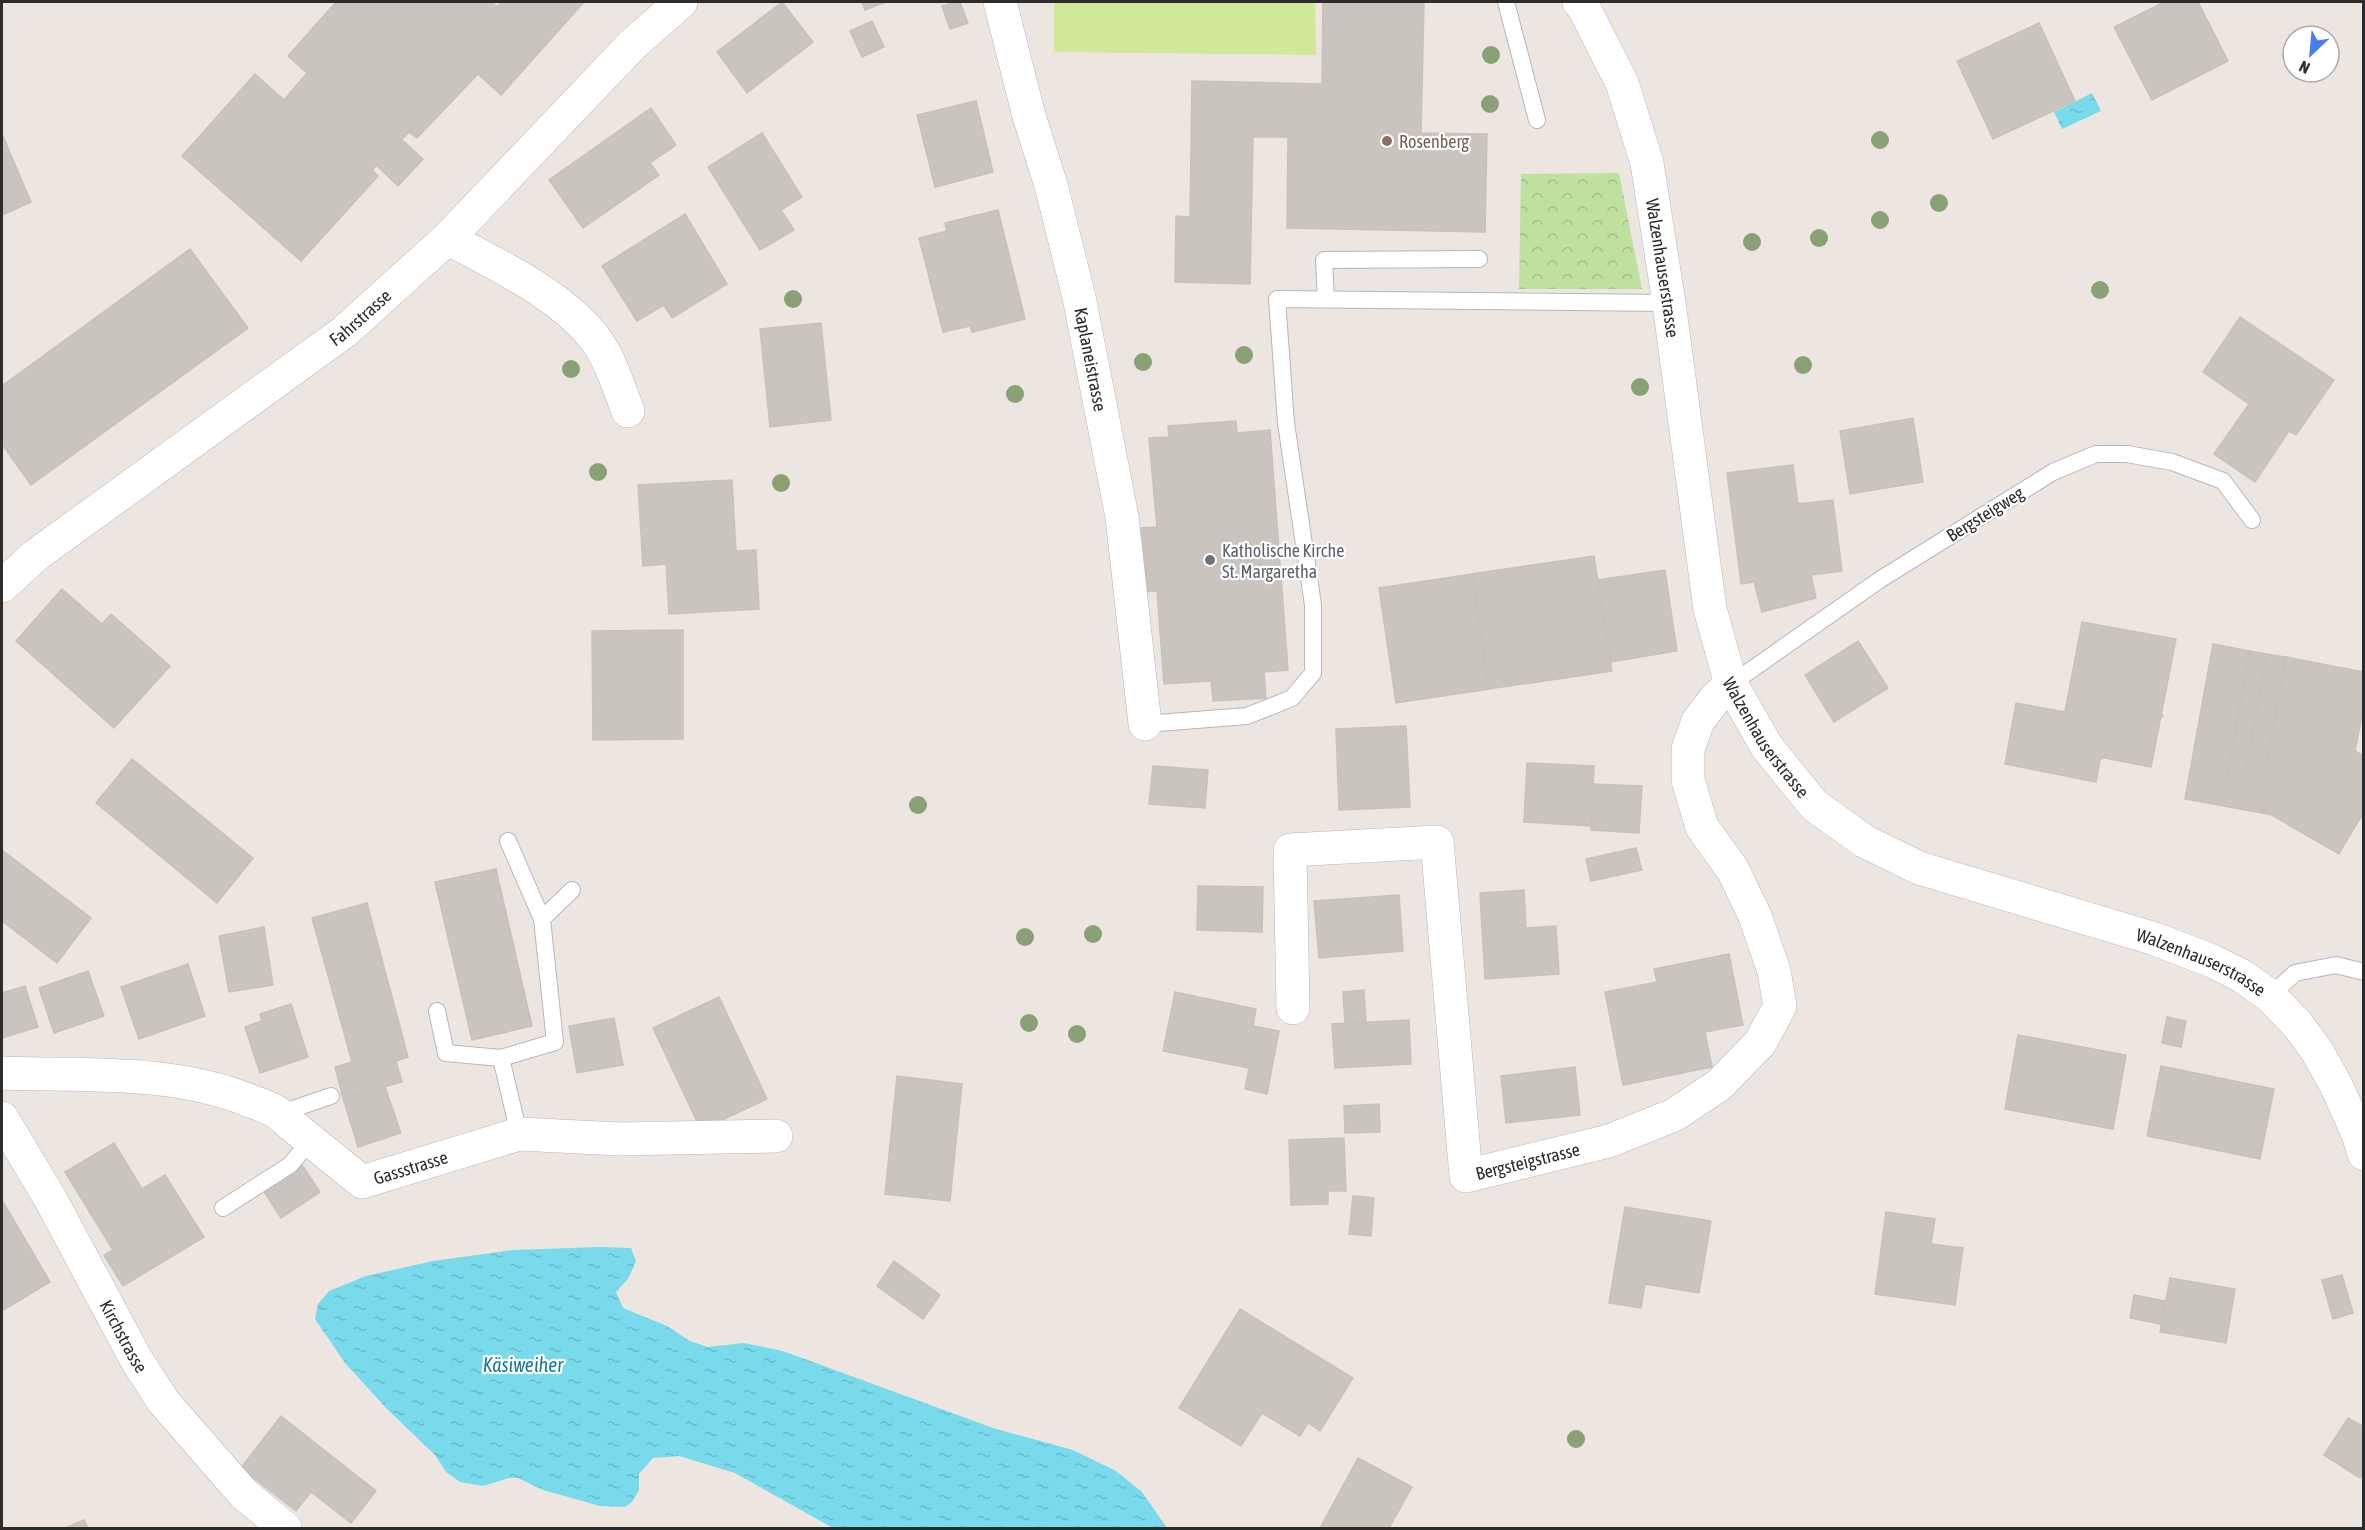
<svg xmlns="http://www.w3.org/2000/svg" width="2365" height="1530" viewBox="0 0 2365 1530" font-family="'Asap Condensed',sans-serif">
	<defs>
		<pattern id="forest-crowns" width="20" height="18" patternUnits="userSpaceOnUse" patternTransform="scale(1.5)"><rect width="20" height="18" fill="#bee19f"/><path d="M2 6a3 3 0 1 1 6 0M12 15a3 3 0 1 1 6 0" fill="none" stroke="#a3c189"/></pattern>
		<pattern id="water-ripples" width="26" height="14" patternUnits="userSpaceOnUse" patternTransform="scale(1.5)"><rect width="26" height="14" fill="#78daea"/><path d="M2 4q2-2 4 0t4 0M15 11q2-2 4 0t4 0" fill="none" stroke="#68bbc9"/></pattern>
	</defs>
	<rect width="100%" height="100%" fill="#ede6e0"/>
	<polygon fill="url(#forest-crowns)" points="1619,173 1642,289 1519,289 1521,174"/>
	<polygon fill="#d1e89b" points="1054,2 1315,2 1316,55 1054,52"/>
	<g fill="url(#water-ripples)">
		<polygon points="2092,93 2101,111 2062,129 2054,112"/>
		<polygon points="599,1247 631,1248 636,1261 628,1279 616,1292 623,1308 667,1326 690,1341 708,1347 744,1343 783,1351 993,1428 1073,1450 1116,1471 1142,1492 1167,1528 833,1528 735,1473 679,1456 653,1458 639,1474 639,1490 632,1502 625,1507 600,1506 543,1490 518,1478 509,1478 483,1486 460,1482 446,1472 435,1455 387,1409 345,1363 315,1319 318,1304 329,1291 366,1276 433,1261 513,1250"/>
	</g>
	<g fill="#c9c4be" stroke="#c9c1b9" stroke-width="1.5">
		<polygon points="336,2 491,2 497,6 501,2 584,2 501,95 478,74 417,138 409,132 372,170 378,176 301,261 182,156 255,74 284,100 307,73 288,56"/>
		<polygon points="782,2 813,42 747,93 717,52"/>
		<polygon points="862,2 886,2 865,10"/>
		<polygon points="955,2 960,2 968,23 950,29 942,6"/>
		<polygon points="1323,2 1424,2 1421,133 1487,134 1485,232 1287,228 1288,137 1253,137 1250,284 1175,282 1176,216 1190,217 1192,81 1322,84"/>
		<polygon points="2164,2 2198,2 2228,61 2152,100 2114,27"/>
		<polygon points="872,21 884,47 862,57 850,31"/>
		<polygon points="2039,23 2075,101 1993,139 1957,61"/>
		<polygon points="976,101 993,172 935,187 917,115"/>
		<polygon points="651,108 676,145 650,163 659,175 583,228 549,180"/>
		<polygon points="762,133 802,197 781,210 794,230 760,250 708,167"/>
		<polygon points="2,134 31,202 2,215"/>
		<polygon points="401,139 423,159 398,186 376,165"/>
		<polygon points="998,210 1025,319 972,332 970,326 943,332 919,238 947,231 945,223"/>
		<polygon points="685,214 727,284 672,318 664,305 637,321 602,266"/>
		<polygon points="190,249 248,328 31,485 2,444 2,386"/>
		<polygon points="2240,317 2334,380 2296,435 2289,431 2255,482 2214,454 2249,404 2203,372"/>
		<polygon points="821,323 831,420 770,427 760,329"/>
		<polygon points="1913,418 1923,482 1850,494 1840,431"/>
		<polygon points="1236,421 1237,433 1270,430 1288,670 1264,672 1266,698 1213,701 1211,681 1164,684 1157,591 1144,592 1139,528 1157,527 1149,438 1169,437 1168,426"/>
		<polygon points="1793,465 1798,504 1833,500 1842,571 1811,575 1816,598 1762,612 1754,582 1741,584 1727,473"/>
		<polygon points="732,480 736,551 756,550 759,609 669,614 666,564 643,566 638,485"/>
		<polygon points="1594,556 1612,671 1489,689 1472,574"/>
		<polygon points="1665,570 1677,651 1611,662 1598,580"/>
		<polygon points="1472,574 1489,689 1396,703 1379,588"/>
		<polygon points="62,589 102,624 111,614 170,666 114,728 16,641"/>
		<polygon points="2082,622 2176,639 2151,767 2058,749"/>
		<polygon points="683,630 683,739 593,740 592,631"/>
		<polygon points="1858,641 1888,688 1834,722 1805,675"/>
		<polygon points="2213,644 2250,651 2225,788 2273,815 2185,799"/>
		<polygon points="2250,651 2267,654 2244,780 2347,840 2339,854 2225,788"/>
		<polygon points="2267,654 2286,657 2265,772 2356,825 2347,840 2244,780"/>
		<polygon points="2286,657 2364,672 2364,706 2355,751 2364,756 2364,812 2356,825 2265,772"/>
		<polygon points="2141,683 2163,716 2100,760 2096,782 2005,764 2016,703 2093,717"/>
		<polygon points="1406,726 1410,807 1339,810 1336,729"/>
		<polygon points="132,759 253,858 217,903 96,803"/>
		<polygon points="1527,763 1594,766 1591,826 1524,822"/>
		<polygon points="1153,766 1208,770 1205,808 1149,804"/>
		<polygon points="1593,784 1642,786 1639,833 1591,830"/>
		<polygon points="1636,848 1642,870 1591,881 1586,859"/>
		<polygon points="2,850 91,918 57,963 2,921"/>
		<polygon points="496,869 532,1026 472,1040 435,882"/>
		<polygon points="1198,886 1263,887 1262,932 1197,930"/>
		<polygon points="1524,890 1526,928 1556,926 1559,974 1485,979 1480,893"/>
		<polygon points="1399,895 1403,951 1319,958 1314,901"/>
		<polygon points="367,903 408,1057 396,1061 402,1082 343,1098 335,1067 352,1062 312,918"/>
		<polygon points="264,927 273,985 229,992 219,936"/>
		<polygon points="1729,954 1743,1025 1705,1032 1712,1067 1623,1085 1605,992 1657,982 1654,969"/>
		<polygon points="188,964 205,1016 139,1039 121,987"/>
		<polygon points="88,971 104,1016 54,1033 39,988"/>
		<polygon points="25,986 38,1027 2,1038 2,993"/>
		<polygon points="1364,990 1366,1022 1345,1023 1343,992"/>
		<polygon points="1175,992 1256,1009 1253,1026 1279,1031 1267,1094 1245,1089 1249,1068 1163,1051"/>
		<polygon points="719,997 767,1099 701,1130 653,1028"/>
		<polygon points="291,1004 308,1057 260,1073 245,1027 262,1021 260,1014"/>
		<polygon points="2167,1017 2186,1021 2181,1047 2162,1043"/>
		<polygon points="614,1018 623,1065 577,1073 569,1026"/>
		<polygon points="1409,1020 1411,1064 1335,1068 1332,1024"/>
		<polygon points="2018,1035 2126,1055 2113,1129 2005,1109"/>
		<polygon points="2161,1066 2274,1089 2260,1159 2147,1136"/>
		<polygon points="1575,1067 1580,1115 1506,1123 1501,1076"/>
		<polygon points="897,1076 962,1084 950,1201 885,1194"/>
		<polygon points="385,1087 401,1133 358,1147 343,1098"/>
		<polygon points="1379,1104 1380,1132 1345,1133 1344,1106"/>
		<polygon points="1344,1138 1346,1191 1328,1191 1328,1204 1291,1205 1289,1140"/>
		<polygon points="114,1143 142,1189 165,1175 204,1237 123,1286 104,1255 113,1250 65,1172"/>
		<polygon points="302,1165 320,1192 281,1218 263,1190"/>
		<polygon points="1353,1196 1374,1198 1371,1236 1349,1234"/>
		<polygon points="2,1200 50,1282 2,1311"/>
		<polygon points="1625,1207 1711,1221 1699,1293 1645,1284 1641,1308 1609,1303"/>
		<polygon points="1886,1212 1935,1219 1931,1244 1963,1248 1955,1305 1875,1294"/>
		<polygon points="894,1261 940,1295 923,1319 877,1286"/>
		<polygon points="2342,1275 2353,1313 2333,1319 2322,1280"/>
		<polygon points="2170,1278 2235,1289 2226,1343 2160,1332"/>
		<polygon points="2134,1295 2165,1301 2161,1324 2130,1318"/>
		<polygon points="1240,1309 1353,1378 1320,1431 1308,1423 1300,1436 1262,1413 1241,1446 1179,1408"/>
		<polygon points="281,1416 376,1491 351,1523 311,1492 296,1511 241,1468"/>
		<polygon points="2348,1418 2364,1427 2364,1472 2360,1478 2324,1455"/>
		<polygon points="1358,1458 1412,1487 1389,1528 1320,1528"/>
		<polygon points="84,1520 88,1528 65,1528"/>
	</g>
	<g fill="none" stroke-linecap="round" stroke-linejoin="round">
		<g stroke="#b3b7bf" stroke-width="18">
			<g id="service">
				<polyline points="1506,2 1537,120"/>
				<polyline points="1326,299 1324,260 1479,259"/>
				<polyline points="1731,684 1881,579 2053,472 2096,454 2127,454 2172,462 2223,481 2252,520"/>
				<polyline points="1145,724 1247,716 1292,698 1313,673 1313,605 1286,423 1277,299 1669,303"/>
				<polyline points="508,841 542,919"/>
				<polyline points="2270,996 2295,973 2336,965 2364,972"/>
				<polyline points="437,1011 446,1053 501,1058 555,1042 542,919 572,890"/>
				<polyline points="501,1058 519,1134"/>
				<polyline points="281,1113 331,1096"/>
				<polyline points="223,1208 290,1165 311,1140"/>
			</g>
		</g>
		<g stroke="#b3b7bf" stroke-width="34">
			<g id="minor">
				<path id="s1" d="M1000,2L1029,116L1051,185L1079,297L1122,517L1145,724"/>
				<path d="M448,238C497,266 556,291 593,336C610,357 618,386 628,411"/>
				<path id="s2" d="M2,586L36,555L344,332L448,238L633,44L681,2"/>
				<path id="s3" d="M1293,1008L1290,850L1437,842L1466,1176L1609,1141L1674,1115L1719,1085L1760,1043L1780,1006L1774,971L1755,916L1733,870L1702,827L1688,780V749L1698,721L1715,699L1731,684"/>
				<path id="s4" d="M2,1073C85,1076 174,1069 253,1102C267,1107 279,1111 288,1122L362,1182L519,1134L619,1139L776,1136"/>
				<path id="s5" d="M2,1118L51,1200L136,1359L163,1401L243,1493L285,1528"/>
			</g>
		</g>
		<g stroke="#b3b7bf" stroke-width="34">
			<g id="tertiary">
				<path id="s6" d="M1579,2L1584,8L1622,83L1647,163L1669,303L1710,609L1731,684L1767,747L1814,805L1864,841L1919,868L2155,939L2212,961L2242,976L2270,996L2297,1024L2317,1051L2337,1087L2358,1134L2364,1154"/>
			</g>
		</g>
		<use href="#service" stroke="#fff" stroke-width="16"/>
		<use href="#minor" stroke="#fff" stroke-width="33"/>
		<use href="#tertiary" stroke="#fff" stroke-width="33"/>
	</g>
	<g fill="#89a175">
		<circle cx="1491" cy="55" r="9"/>
		<circle cx="1490" cy="104" r="9"/>
		<circle cx="1880" cy="140" r="9"/>
		<circle cx="1939" cy="203" r="9"/>
		<circle cx="1880" cy="220" r="9"/>
		<circle cx="1819" cy="238" r="9"/>
		<circle cx="1752" cy="242" r="9"/>
		<circle cx="2100" cy="290" r="9"/>
		<circle cx="793" cy="299" r="9"/>
		<circle cx="1244" cy="355" r="9"/>
		<circle cx="1143" cy="362" r="9"/>
		<circle cx="1803" cy="365" r="9"/>
		<circle cx="571" cy="369" r="9"/>
		<circle cx="1640" cy="387" r="9"/>
		<circle cx="1015" cy="394" r="9"/>
		<circle cx="598" cy="472" r="9"/>
		<circle cx="781" cy="483" r="9"/>
		<circle cx="918" cy="805" r="9"/>
		<circle cx="1093" cy="934" r="9"/>
		<circle cx="1025" cy="937" r="9"/>
		<circle cx="1029" cy="1023" r="9"/>
		<circle cx="1077" cy="1034" r="9"/>
		<circle cx="1576" cy="1439" r="9"/>
	</g>
	<circle fill="#8d6e63" stroke="#fff" stroke-width="2" cx="1387" cy="141" r="6"/>
	<circle fill="#6b7280" stroke="#fff" stroke-width="2" cx="1210" cy="560" r="6"/>
	<g text-anchor="middle" dominant-baseline="central" stroke-width="4.5" stroke-linejoin="round" paint-order="stroke">
		<g font-size="18" fill="#785e54" stroke="#fff" text-anchor="start">
			<text x="1399" y="141">Rosenberg</text>
		</g>
		<g font-size="18" fill="#2c2c2c" stroke="#fff">
			<text stroke="none"><textPath href="#s6" startOffset="282">Walzenhauserstrasse</textPath></text>
			<text stroke="none"><textPath href="#s2" startOffset="448">Fahrstrasse</textPath></text>
			<text stroke="none"><textPath href="#s1" startOffset="369">Kaplaneistrasse</textPath></text>
			<text transform="translate(1985 514) rotate(-32)">Bergsteigweg</text>
			<text stroke="none"><textPath href="#s6" startOffset="768">Walzenhauserstrasse</textPath></text>
			<text stroke="none"><textPath href="#s6" startOffset="1272">Walzenhauserstrasse</textPath></text>
			<text stroke="none"><textPath href="#s3" startOffset="704">Bergsteigstrasse</textPath></text>
			<text stroke="none"><textPath href="#s4" startOffset="441">Gassstrasse</textPath></text>
			<text stroke="none"><textPath href="#s5" startOffset="250">Kirchstrasse</textPath></text>
		</g>
		<g font-size="18" fill="#5b616d" stroke="#fff" text-anchor="start">
			<text x="1222" y="550">Katholische Kirche<tspan x="1222" dy="21">St. Margaretha</tspan></text>
		</g>
		<g font-size="20" font-style="italic" fill="#147c99" stroke="#fff">
			<text x="523" y="1364">Käsiweiher</text>
		</g>
	</g>
	<rect width="2365" height="1530" fill="none" stroke="#2c2c2c" stroke-width="6"/>
	<g transform="translate(2311 54) rotate(206)"><circle r="28" fill="#ffffff" stroke="#ababab" stroke-width="1.5"/>
	<path d="M0-4.5L10 22L0 15L-10 22Z" fill="#477df2"/>
	<text y="-9" font-size="16" font-weight="bold" text-anchor="middle" fill="#2c2c2c">N</text>
	</g>
</svg>
